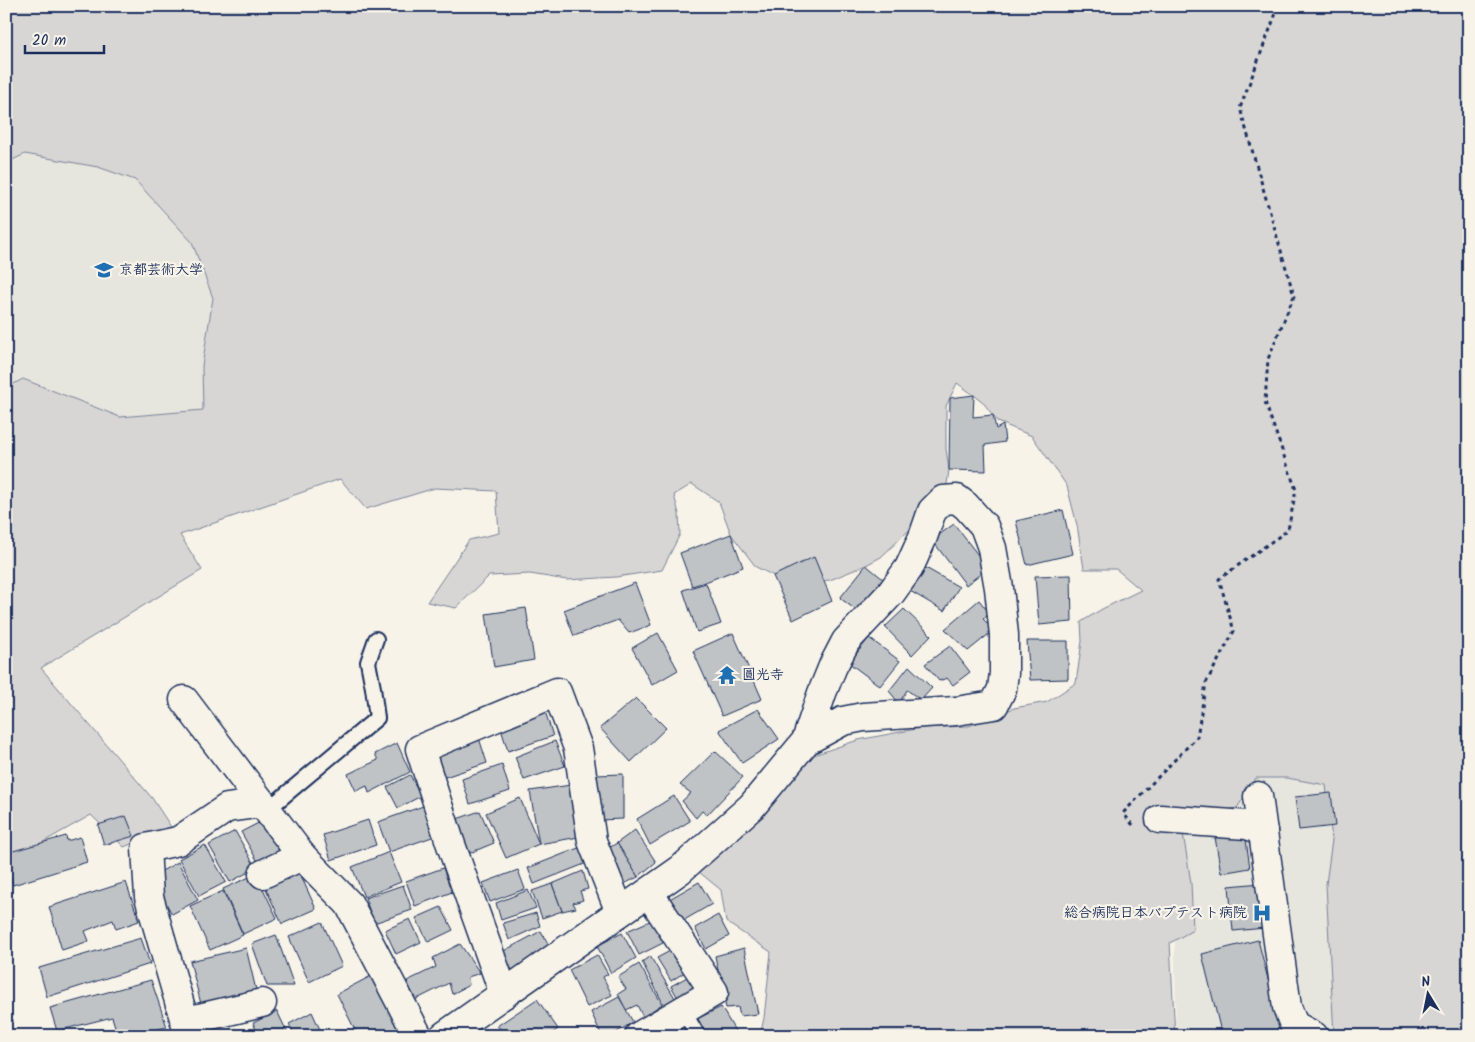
<svg xmlns="http://www.w3.org/2000/svg" width="1475" height="1042" viewBox="0 0 1475 1042" font-family="Kalam,'Klee One',sans-serif">
	<rect width="100%" height="100%" fill="#f7f3e8"/>
	<filter id="ink" filterUnits="userSpaceOnUse"><feTurbulence type="fractalNoise" baseFrequency=".02" numOctaves="2"/><feDisplacementMap in="SourceGraphic" scale="10" xChannelSelector="R" yChannelSelector="G"/><feConvolveMatrix kernelMatrix="1 2 1 2 8 2 1 2 1" color-interpolation-filters="sRGB"/></filter>
	<g filter="url(#ink)">
		<g fill="#e6e5de">
			<polygon points="25,154 98,167 135,180 192,242 213,298 202,366 203,410 120,417 23,379 6,388 6,163"/>
			<polygon points="1341,760 1356,1036 1176,1036 1173,790"/>
		</g>
		<polygon fill="#d7d6d4" stroke="#798299" points="6,6 1469,6 1469,1036 1334,1036 1326,884 1332,840 1326,785 1287,778 1256,778 1237,808 1193,815 1183,833 1191,883 1193,930 1170,943 1175,1036 760,1036 764,1018 771,952 726,922 721,890 699,872 708,849 811,756 858,740 921,728 969,726 1014,708 1047,702 1076,683 1082,641 1081,622 1102,609 1141,590 1116,569 1084,569 1077,525 1067,486 1032,436 998,422 982,401 957,383 946,406 946,449 949,470 947,484 925,515 881,557 866,565 830,580 790,584 756,567 731,534 719,502 692,484 674,495 679,514 680,534 662,570 616,577 567,580 530,574 489,576 456,608 427,602 469,540 499,533 496,491 435,488 366,509 340,479 180,535 202,570 41,668 152,798 171,827 124,847 91,815 6,863 6,388 23,379 120,417 203,410 202,366 213,298 192,242 135,180 98,167 25,154 6,163"/>
		<g fill="#c0c3c5" stroke="#1b2f5e">
			<polygon points="974,395 973,417 993,415 996,429 1003,425 1005,442 985,445 986,471 949,470 950,398"/>
			<polygon points="1063,510 1073,554 1027,565 1016,521"/>
			<polygon points="954,524 988,568 966,585 932,540"/>
			<polygon points="731,534 743,567 708,581 692,586 680,553"/>
			<polygon points="814,557 832,601 793,620 773,576"/>
			<polygon points="866,565 883,579 857,611 840,598"/>
			<polygon points="924,567 959,587 944,611 910,591"/>
			<polygon points="1071,575 1072,622 1039,625 1035,576"/>
			<polygon points="635,583 651,625 629,633 618,620 574,636 564,610"/>
			<polygon points="706,583 721,624 697,632 683,590"/>
			<polygon points="979,600 990,614 983,619 994,630 968,651 945,629"/>
			<polygon points="526,608 534,660 494,667 486,614"/>
			<polygon points="904,609 931,635 912,655 885,627"/>
			<polygon points="658,633 678,670 652,685 632,648"/>
			<polygon points="733,633 762,699 722,716 693,651"/>
			<polygon points="869,638 900,661 880,686 849,663"/>
			<polygon points="1027,641 1068,641 1068,679 1030,680"/>
			<polygon points="950,646 970,672 953,685 947,678 939,681 925,664"/>
			<polygon points="909,666 932,688 921,700 907,690 899,703 889,691"/>
			<polygon points="636,698 666,728 631,762 600,728"/>
			<polygon points="758,709 779,739 742,763 719,730"/>
			<polygon points="545,711 553,736 508,751 500,726"/>
			<polygon points="479,738 487,763 442,778 433,753"/>
			<polygon points="555,741 565,766 524,780 515,757"/>
			<polygon points="397,743 410,772 369,793 367,786 356,791 348,774 378,760 375,754"/>
			<polygon points="715,751 743,777 707,815 702,811 696,818 682,801 691,793 680,785"/>
			<polygon points="502,765 510,791 470,804 462,779"/>
			<polygon points="623,774 623,819 599,820 596,775"/>
			<polygon points="410,775 421,796 398,808 387,787"/>
			<polygon points="571,785 579,837 539,844 530,791"/>
			<polygon points="1331,793 1335,826 1299,830 1295,797"/>
			<polygon points="674,796 690,821 650,845 637,819"/>
			<polygon points="520,798 539,844 506,858 486,813"/>
			<polygon points="426,805 435,836 389,852 378,822"/>
			<polygon points="480,811 494,843 465,855 454,820"/>
			<polygon points="126,816 134,836 104,845 98,825"/>
			<polygon points="268,818 288,855 262,869 241,832"/>
			<polygon points="368,820 376,845 331,860 323,835"/>
			<polygon points="635,830 656,862 638,877 617,843"/>
			<polygon points="235,831 256,868 230,882 209,845"/>
			<polygon points="1245,833 1250,868 1221,873 1215,837"/>
			<polygon points="66,836 67,841 80,837 87,862 13,885 6,861 6,853"/>
			<polygon points="617,843 638,877 622,885 604,851"/>
			<polygon points="205,845 226,882 199,896 179,859"/>
			<polygon points="586,845 592,861 534,884 528,868"/>
			<polygon points="389,852 401,882 364,897 352,867"/>
			<polygon points="178,862 198,900 172,914 151,877"/>
			<polygon points="296,865 316,909 282,924 262,880"/>
			<polygon points="443,868 452,892 415,906 406,881"/>
			<polygon points="518,870 525,889 490,902 483,883"/>
			<polygon points="583,871 588,889 580,891 583,900 573,903 576,908 562,911 552,884"/>
			<polygon points="256,874 277,918 243,934 223,889"/>
			<polygon points="126,882 139,921 116,929 113,920 85,931 89,941 62,950 49,907"/>
			<polygon points="699,882 712,904 679,923 666,901"/>
			<polygon points="1261,883 1265,928 1233,931 1229,886"/>
			<polygon points="552,884 562,911 542,918 532,891"/>
			<polygon points="403,885 412,910 374,923 365,898"/>
			<polygon points="528,890 536,908 501,920 496,903"/>
			<polygon points="223,891 243,935 210,950 190,906"/>
			<polygon points="441,907 453,930 428,942 416,918"/>
			<polygon points="536,913 540,926 509,940 503,923"/>
			<polygon points="718,915 729,936 706,949 695,928"/>
			<polygon points="410,919 421,942 396,954 385,930"/>
			<polygon points="652,920 663,943 639,955 627,931"/>
			<polygon points="322,922 342,966 309,982 289,937"/>
			<polygon points="541,931 550,947 513,971 500,953"/>
			<polygon points="622,933 636,958 611,973 597,946"/>
			<polygon points="276,935 294,986 267,986 252,944"/>
			<polygon points="141,938 150,964 47,997 39,968"/>
			<polygon points="1258,940 1282,1034 1276,1036 1222,1036 1202,954"/>
			<polygon points="460,944 480,973 468,977 469,985 452,994 449,983 415,1000 407,981 436,967 433,958"/>
			<polygon points="246,948 256,990 201,1004 190,961"/>
			<polygon points="744,948 758,1014 740,1016 738,1007 726,1008 715,956"/>
			<polygon points="672,950 685,972 671,981 657,958"/>
			<polygon points="597,955 608,974 603,977 612,995 587,1007 569,970"/>
			<polygon points="650,956 678,1003 667,1011 642,962"/>
			<polygon points="639,964 662,1004 643,1017 637,1005 626,1010 618,994 626,989 618,977"/>
			<polygon points="371,976 402,1036 358,1036 337,994"/>
			<polygon points="689,976 697,989 683,1006 671,986"/>
			<polygon points="151,980 167,1027 125,1036 118,1036 112,1017 57,1031 50,1008"/>
			<polygon points="619,997 633,1022 611,1036 602,1036 591,1012"/>
			<polygon points="537,999 558,1029 550,1035 551,1036 490,1036 501,1029 497,1026"/>
			<polygon points="721,1007 738,1036 706,1036 697,1019"/>
			<polygon points="277,1011 289,1036 259,1036 253,1023"/>
			<polygon points="312,1012 323,1036 295,1036 289,1024"/>
			<polygon points="684,1019 692,1036 670,1036 667,1028"/>
		</g>
		<g fill="none" stroke-linecap="round" stroke-linejoin="round">
			<g stroke="#1b2f5e" stroke-width="18">
				<g id="lane">
					<polyline points="267,810 377,718 373,688 368,662 376,639"/>
					<polyline points="683,1010 698,1036"/>
				</g>
			</g>
			<g stroke="#1b2f5e" stroke-width="31">
				<g id="street">
					<polyline points="184,700 302,856"/>
					<polyline points="1258,796 1287,1007 1294,1025 1314,1036"/>
					<polyline points="1160,819 1247,825 1263,831"/>
					<polyline points="263,874 302,856 349,904 418,1036"/>
					<polyline points="504,994 450,842 420,749 557,692 578,748 592,841 620,912"/>
					<polyline points="186,1021 262,1003"/>
					<polyline points="189,1036 149,897 146,848 178,841 227,808 262,803"/>
					<polyline points="444,1036 680,870 752,806 806,741 822,693 833,666 846,641 891,593 909,568 923,537 932,511 943,500 957,499 966,506 984,526 992,548 999,588 1004,635 1004,673 1002,689 994,705 956,711 863,717 843,721 806,741"/>
					<polyline points="639,1036 714,992 649,893"/>
				</g>
			</g>
			<polyline stroke="#1b2f5e" stroke-width="3" stroke-dasharray="4 4" stroke-linecap="butt" points="1133,825 1123,813 1197,737 1206,683 1234,631 1219,579 1288,530 1296,490 1265,402 1268,359 1294,296 1240,108 1278,8 1276,6"/>
			<use href="#lane" stroke="#f7f3e8" stroke-width="14"/>
			<use href="#street" stroke="#f7f3e8" stroke-width="28"/>
		</g>
	</g>
	<defs>
		<g id="university-bare" transform="scale(1.5)"><path d="M0-5L7-2L0 1L-7-2ZM-4 1L0 2.5L4 1V4Q0 6-4 4Z" fill="#1f6fb2" stroke="#f7f3e8" stroke-width="2.5" paint-order="stroke"/></g>
		<g id="temple-bare" transform="scale(1.5)"><path d="M0-6L5-2H3V0L6.5 2.5H4V6H1.5V3h-3V6H-4V2.5H-6.5L-3 0V-2H-5Z" fill="#1f6fb2" stroke="#f7f3e8" stroke-width="2.5" paint-order="stroke"/></g>
		<g id="hospital-bare" transform="scale(1.5)"><path d="M-5-5h3v3.5h4V-5h3V5h-3V1.5h-4V5h-3Z" fill="#1f6fb2" stroke="#f7f3e8" stroke-width="2.5" paint-order="stroke"/></g>
	</defs>
	<g fill-rule="evenodd">
		<use href="#university-bare" x="104" y="270"/>
		<use href="#temple-bare" x="727" y="675"/>
		<use href="#hospital-bare" x="1262" y="913"/>
	</g>
	<g text-anchor="middle" dominant-baseline="central" stroke-width="4.5" stroke-linejoin="round" paint-order="stroke">
		<g font-size="14" font-weight="bold" fill="#1b2f5e" stroke="#f7f3e8" text-anchor="start">
			<text x="119" y="270">京都芸術大学</text>
			<text x="742" y="675">圓光寺</text>
			<text x="1247" y="913" text-anchor="end">総合病院日本バプテスト病院</text>
		</g>
	</g>
	<rect width="1475" height="1042" fill="none" stroke="#f7f3e8" stroke-width="25"/>
	<rect x="12" y="12" width="1450" height="1017" fill="none" stroke="#1b2f5e" stroke-width="2" filter="url(#ink)"/>
	<g transform="translate(1428 994) rotate(350)" stroke="#f7f3e8" stroke-width="4" paint-order="stroke">
	<path d="M0-4L9 19L0 12L-9 19Z" fill="#1b2f5e"/>
	<text y="-8" font-size="14" font-weight="bold" text-anchor="middle" fill="#1b2f5e">N</text>
	</g>
	<path d="M25 45v8h79v-8" fill="none" stroke="#1b2f5e" stroke-width="2.5"/>
	<text x="32" y="45" font-size="15" fill="#1b2f5e" stroke="#f7f3e8" stroke-width="4" paint-order="stroke">20 m</text>
</svg>
